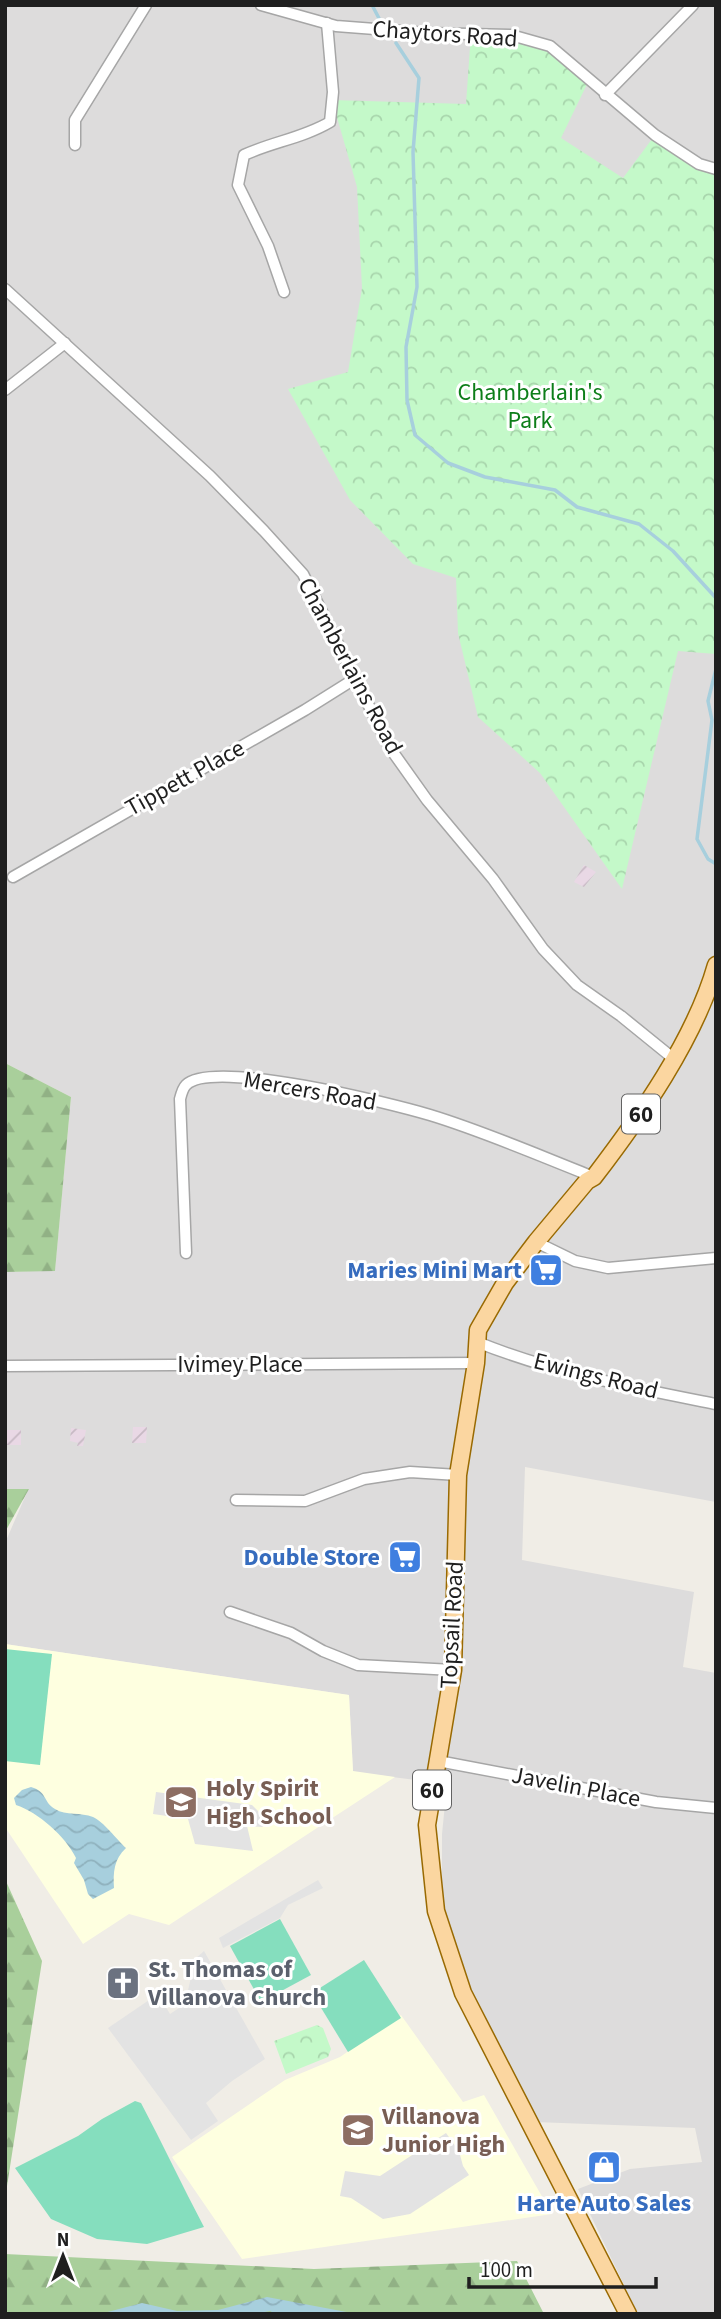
<svg xmlns="http://www.w3.org/2000/svg" width="721" height="2319" viewBox="0 0 721 2319" font-family="'Source Sans 3',sans-serif">
	<defs>
		<pattern id="industrial-furrows" width="10" height="10" patternUnits="userSpaceOnUse" patternTransform="scale(1.75)"><rect width="10" height="10" fill="#e9d8e5"/><path d="M-1 1l2-2M0 10L10 0M9 11l2-2" fill="none" stroke="#c7b9c4"/></pattern>
		<pattern id="forest-firs" width="22" height="20" patternUnits="userSpaceOnUse" patternTransform="scale(1.75)"><rect width="22" height="20" fill="#a9cf9b"/><path d="M5 1l3.5 6h-7zM16 11l3.5 6h-7z" fill="#91b185"/></pattern>
		<pattern id="park-crowns" width="20" height="18" patternUnits="userSpaceOnUse" patternTransform="scale(1.75)"><rect width="20" height="18" fill="#c4f9c9"/><path d="M2 6a3 3 0 1 1 6 0M12 15a3 3 0 1 1 6 0" fill="none" stroke="#a8d5ac"/></pattern>
		<pattern id="water-waves" width="16" height="10" patternUnits="userSpaceOnUse" patternTransform="scale(1.75)"><rect width="16" height="10" fill="#a7cfdd"/><path d="M0 5q4-4 8 0t8 0" fill="none" stroke="#8fb1bd"/></pattern>
	</defs>
	<rect width="100%" height="100%" fill="#f0ede6"/>
	<polygon fill="#dddcdc" points="5,5 716,5 716,1502 525,1467 522,1560 694,1592 683,1667 716,1673 716,2314 638,2314 578,2189 630,2169 702,2162 695,2128 535,2122 467,1990 442,1908 442,1834 447,1784 353,1772 349,1695 5,1644 5,1543 28,1490 5,1489 5,1272 55,1270 71,1097 5,1063"/>
	<g fill="url(#industrial-furrows)">
		<polygon points="584,865 596,872 584,887 574,882"/>
		<polygon points="133,1427 147,1427 146,1443 132,1443"/>
		<polygon points="71,1428 86,1430 83,1446 77,1446 78,1443 70,1441"/>
		<polygon points="6,1430 21,1430 21,1445 7,1445"/>
	</g>
	<g fill="#feffe0">
		<polygon points="5,1644 349,1695 353,1771 395,1777 169,1925 129,1914 83,1944 5,1827"/>
		<polygon points="401,2015 463,2102 484,2095 552,2214 242,2259 172,2157 285,2080 340,2057"/>
	</g>
	<g fill="url(#forest-firs)">
		<polygon points="5,1063 71,1097 55,1271 5,1272"/>
		<polygon points="5,1489 29,1489 5,1532"/>
		<polygon points="5,1879 42,1961 5,2199"/>
		<polygon points="5,2254 314,2269 517,2261 544,2314 5,2314"/>
	</g>
	<g fill="url(#park-crowns)">
		<polygon points="471,33 550,46 589,80 561,138 623,178 655,135 716,169 716,654 678,651 622,889 540,773 478,717 458,633 456,578 413,564 350,500 288,389 348,372 362,288 357,187 332,100 466,104"/>
		<polygon points="317,2025 323,2028 331,2049 328,2057 286,2074 274,2041"/>
	</g>
	<g fill="#85debe">
		<polygon points="5,1649 52,1654 40,1765 5,1761"/>
		<polygon points="280,1919 311,1975 261,2002 230,1946"/>
		<polygon points="364,1960 401,2018 348,2052 312,1993"/>
		<path d="M135,2101L141,2103C163,2144 182,2186 204,2227L147,2244L97,2239L51,2219L15,2168L78,2136L102,2119Z"/>
	</g>
	<g fill="#e3e3e3">
		<polygon points="156,1792 252,1805 258,1811 263,1827 247,1826 253,1851 195,1844 188,1819 153,1814"/>
		<polygon points="318,1880 323,1888 288,1905 280,1918 223,1948 219,1938"/>
		<polygon points="204,1951 265,2059 232,2081 206,2103 218,2121 191,2140 108,2028 158,1994 170,2014 185,2004 195,1959"/>
		<polygon points="446,2133 459,2151 463,2166 469,2175 410,2214 383,2219 351,2198 340,2196 345,2171 380,2176"/>
	</g>
	<g fill="url(#water-waves)">
		<path d="M31,1787C48,1792 42,1801 55,1809C66,1816 81,1812 93,1817C103,1821 117,1840 126,1848C114,1859 113,1872 114,1888L93,1899L88,1894L84,1880L74,1863L76,1858C66,1837 38,1812 16,1805L14,1798L22,1790Z"/>
		<polygon points="267,2297 357,2314 276,2314 270,2311 254,2314 100,2314 142,2303 177,2311 218,2310"/>
	</g>
	<g fill="none" stroke-linecap="round" stroke-linejoin="round">
		<g stroke="#a7cfdd" stroke-width="3.5">
			<polyline points="372,5 382,24"/>
			<polyline points="396,43 419,78 413,152 417,287 406,347 407,400 415,435 448,463 485,477 555,490 577,507 639,524 673,551 716,598"/>
			<polyline points="716,669 708,701 712,720 697,839 708,859 716,864"/>
		</g>
		<g stroke="#a6a6a6" stroke-width="13">
			<g id="minor">
				<polyline points="261,5 336,26 427,33 511,35 550,46 655,135 699,164 716,169"/>
				<polyline points="605,95 693,5"/>
				<polyline points="75,145 75,120 146,5"/>
				<polyline points="5,289 210,476 264,531 303,574 390,748 427,800 493,879 543,949 577,985 621,1016 674,1059"/>
				<path d="M284,292L268,246L238,185L244,155C272,142 303,138 330,122L333,92L327,23"/>
				<polyline points="5,390 65,343"/>
				<polyline points="13,877 305,710 356,678"/>
				<polyline points="536,1242 575,1261 608,1268 716,1258"/>
				<path d="M186,1253L180,1099C181,1095 183,1088 186,1085C212,1058 393,1104 430,1115C486,1132 540,1156 594,1177"/>
				<path d="M477,1342C554,1373 635,1388 716,1404"/>
				<polyline points="5,1366 476,1363"/>
				<polyline points="236,1500 305,1501 364,1479 410,1472 458,1475"/>
				<polyline points="230,1612 291,1633 323,1651 358,1665 453,1670"/>
				<polyline points="438,1761 656,1802 716,1808"/>
			</g>
		</g>
		<g stroke="#996a02" stroke-width="19">
			<path id="primary" d="M628,2314L463,1993L436,1911L427,1825L453,1670L458,1475L476,1363L478,1330L505,1283L536,1242L587,1181L594,1177C640,1117 695,1039 716,965"/>
		</g>
		<use href="#minor" stroke="#fff" stroke-width="10"/>
		<use href="#primary" stroke="#fbd6a0" stroke-width="16"/>
	</g>
	<defs>
		<g id="supermarket-square" transform="scale(1.75)"><rect x="-9" y="-9" width="18" height="18" rx="4" fill="#3f7fe0" stroke="#fff"/><path d="M-6-5.5h2.5l.6 2H6L4.5 2H-2.5L-4.4-4H-6ZM-1.5 3.2a1.3 1.3 0 1 0 .1 0ZM3 3.2a1.3 1.3 0 1 0 .1 0Z" fill="#fff"/></g>
		<g id="school-square" transform="scale(1.75)"><rect x="-9" y="-9" width="18" height="18" rx="4" fill="#8d6e63" stroke="#fff"/><path d="M0-5L7-2L0 1L-7-2ZM-4 1L0 2.5L4 1V4Q0 6-4 4Z" fill="#fff"/></g>
		<g id="church-square" transform="scale(1.75)"><rect x="-9" y="-9" width="18" height="18" rx="4" fill="#6b7280" stroke="#fff"/><path d="M-1.2-6h2.4v3.5h3.3v2.4h-3.3V6h-2.4V-.1h-3.3v-2.4h3.3Z" fill="#fff"/></g>
		<g id="shop-square" transform="scale(1.75)"><rect x="-9" y="-9" width="18" height="18" rx="4" fill="#3f7fe0" stroke="#fff"/><path d="M-5-2.5h2.3a2.7 3.5 0 0 1 5.4 0H5L5.5 6h-11ZM-1.5-2.5h3a1.5 2.3 0 0 0-3 0Z" fill="#fff"/></g>
	</defs>
	<g fill-rule="evenodd">
		<use href="#supermarket-square" x="546" y="1270"/>
		<use href="#supermarket-square" x="405" y="1557"/>
		<use href="#school-square" x="181" y="1802"/>
		<use href="#church-square" x="123" y="1983"/>
		<use href="#school-square" x="358" y="2130"/>
		<use href="#shop-square" x="604" y="2167"/>
	</g>
	<g text-anchor="middle" dominant-baseline="central" stroke-width="6" stroke-linejoin="round" paint-order="stroke">
		<g fill="#fff" stroke="#626262" stroke-width="2">
			<rect x="622" y="1094.5" width="38" height="39" rx="5"/>
			<rect x="413" y="1770.5" width="38" height="39" rx="5"/>
		</g>
		<g font-size="23" font-weight="bold" fill="#1f1f1f">
			<text x="641" y="1114">60</text>
			<text x="432" y="1790">60</text>
		</g>
		<g font-size="24" fill="#1f1f1f" stroke="#fff">
			<text transform="translate(445 34) rotate(4)">Chaytors Road</text>
			<text transform="translate(350 666) rotate(62)">Chamberlains Road</text>
			<text transform="translate(185 778) rotate(-29)">Tippett Place</text>
			<text transform="translate(310 1091) rotate(10)">Mercers Road</text>
			<text x="240" y="1364">Ivimey Place</text>
			<text transform="translate(596 1376) rotate(14)">Ewings Road</text>
			<text transform="translate(452 1625) rotate(-87)">Topsail Road</text>
			<text transform="translate(576 1787) rotate(11)">Javelin Place</text>
		</g>
		<g font-size="24" fill="#0d7e19" stroke="#fff">
			<text x="530" y="392">Chamberlain's<tspan x="530" dy="28">Park</tspan></text>
		</g>
		<g font-size="24" font-weight="bold" fill="#366cbe" stroke="#fff" text-anchor="end">
			<text x="522" y="1270">Maries Mini Mart</text>
			<text x="380" y="1557">Double Store</text>
			<text x="604" y="2203" text-anchor="middle">Harte Auto Sales</text>
		</g>
		<g font-size="24" font-weight="bold" fill="#785e54" stroke="#fff" text-anchor="start">
			<text x="206" y="1788">Holy Spirit<tspan x="206" dy="28">High School</tspan></text>
			<text x="382" y="2116">Villanova<tspan x="382" dy="28">Junior High</tspan></text>
		</g>
		<g font-size="24" font-weight="bold" fill="#5b616d" stroke="#fff" text-anchor="start">
			<text x="148" y="1969">St. Thomas of<tspan x="148" dy="28">Villanova Church</tspan></text>
		</g>
	</g>
	<rect width="721" height="2319" fill="none" stroke="#1f1f1f" stroke-width="14"/>
	<g transform="translate(63 2256)" stroke="#ffffff" stroke-width="5" paint-order="stroke">
	<path d="M0-5L12 26L0 18L-12 26Z" fill="#1f1f1f"/>
	<text y="-10" font-size="19" font-weight="bold" text-anchor="middle" fill="#1f1f1f">N</text>
	</g>
	<path d="M469 2277v10h187v-10" fill="none" stroke="#1f1f1f" stroke-width="3.5"/>
	<text x="480" y="2277" font-size="21" fill="#1f1f1f" stroke="#ffffff" stroke-width="5" paint-order="stroke">100 m</text>
</svg>
